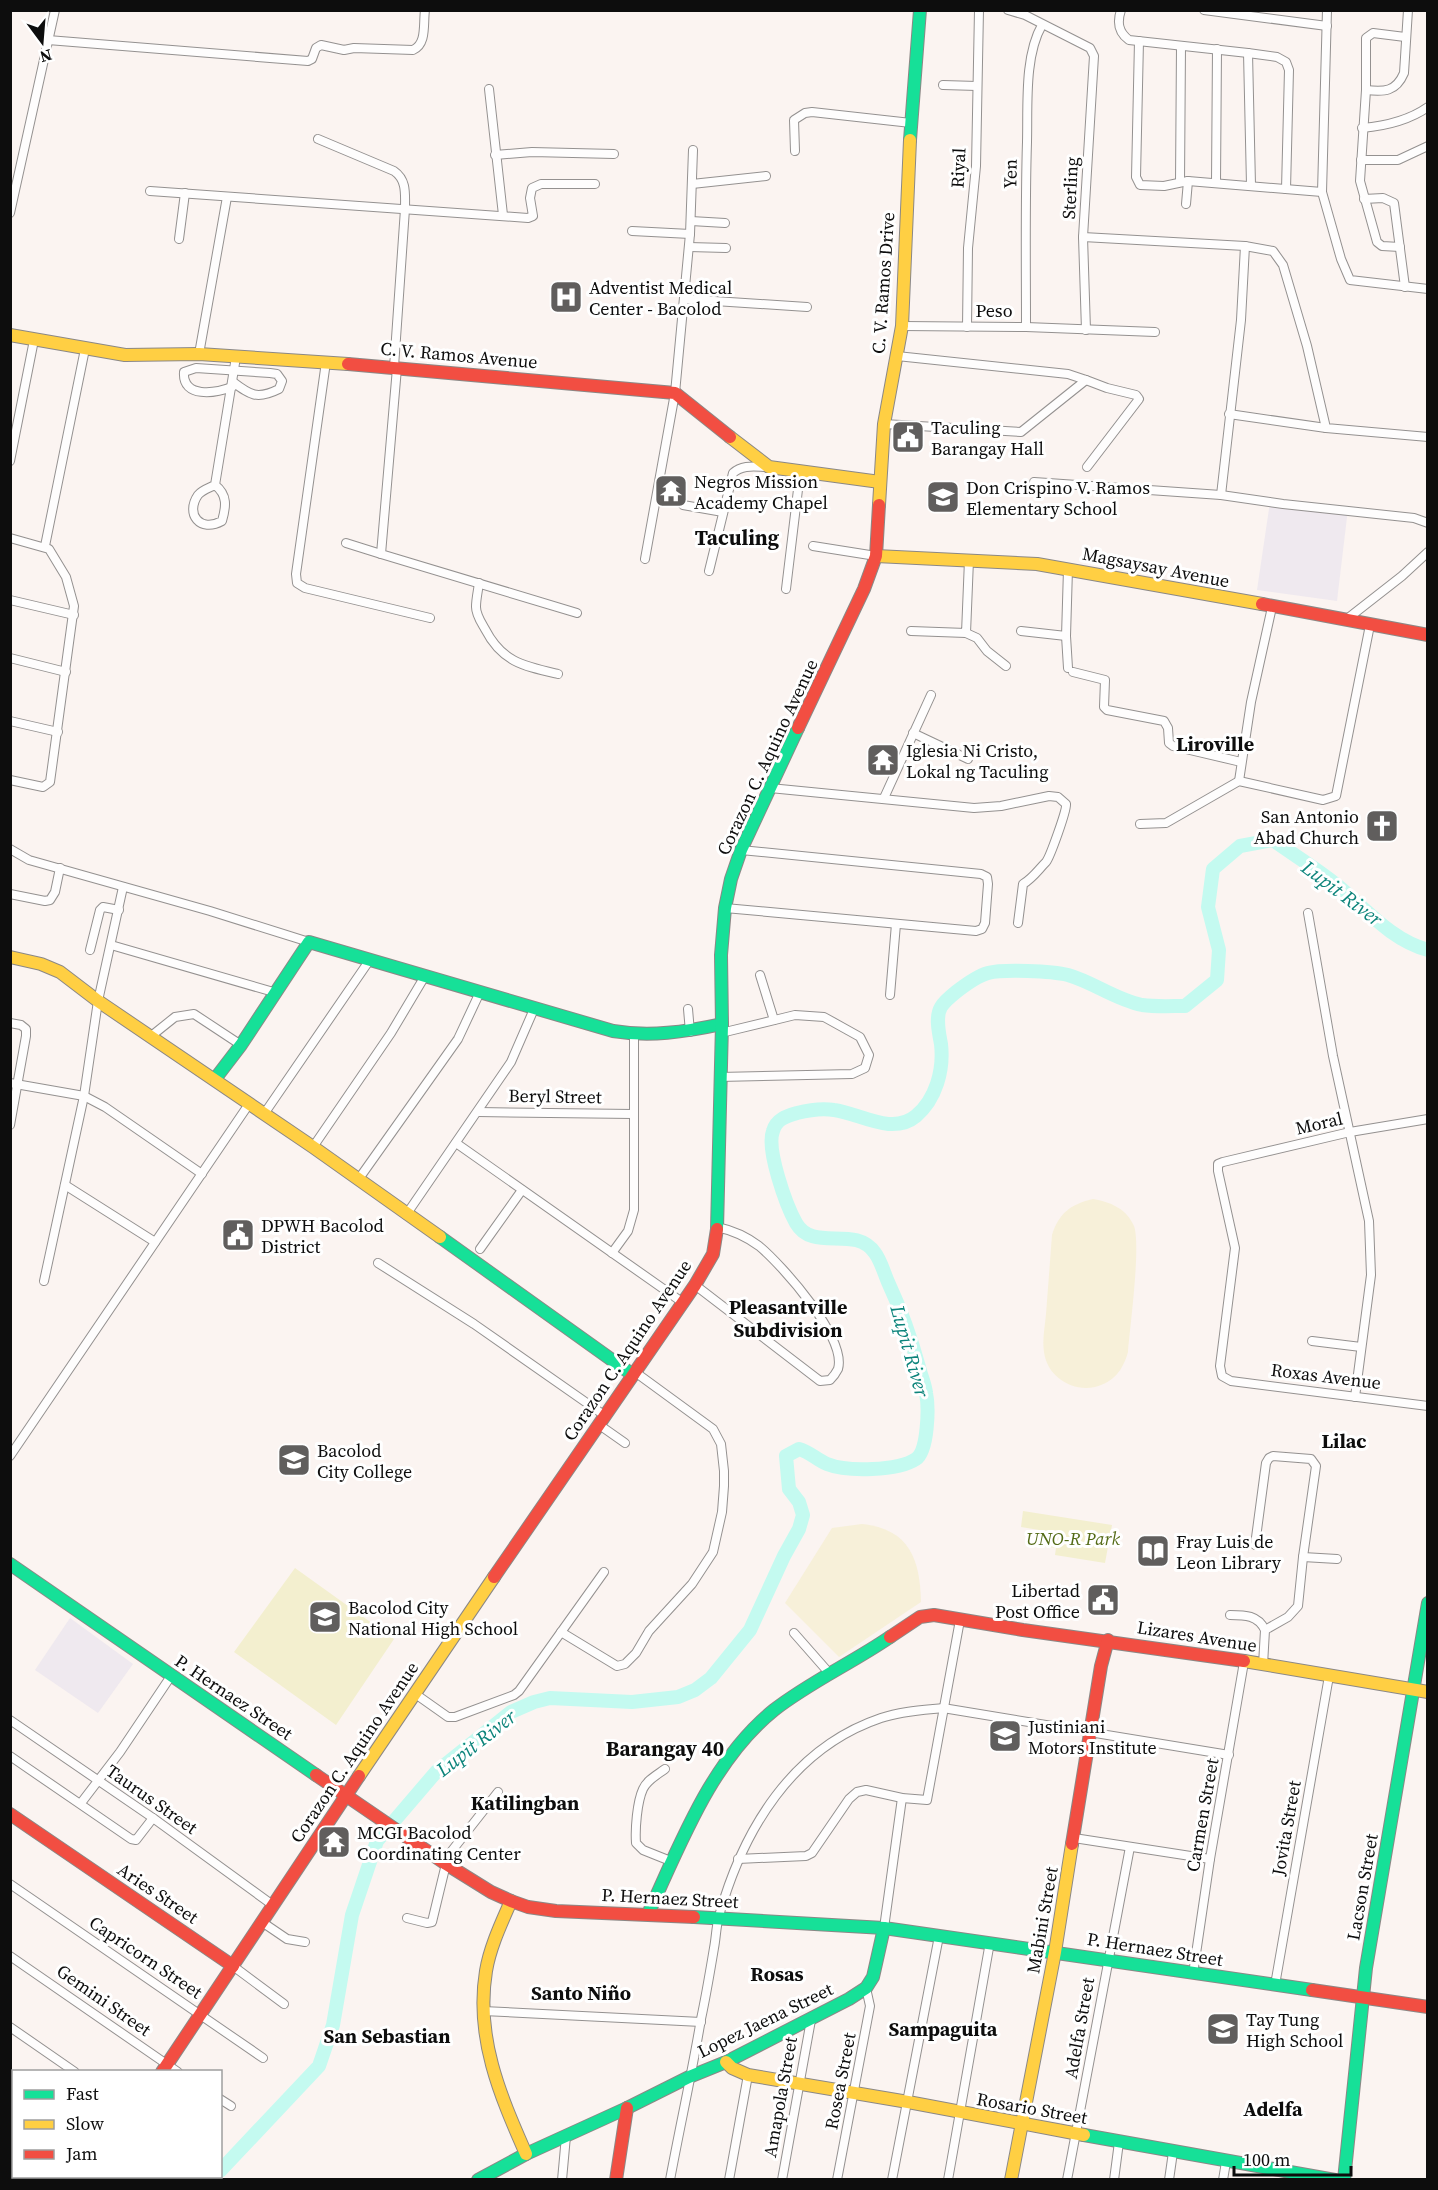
<svg xmlns="http://www.w3.org/2000/svg" width="1438" height="2190" viewBox="0 0 1438 2190" font-family="'Source Serif 4',serif">
	<rect width="100%" height="100%" fill="#fbf4f1"/>
	<g fill="#efe9ef">
		<polygon points="1270,502 1348,509 1337,601 1257,590"/>
		<polygon points="70,1618 133,1664 98,1713 35,1670"/>
	</g>
	<g fill="#f3efcf">
		<polygon points="1023,1511 1112,1525 1105,1563 1055,1555 1056,1548 1036,1545 1039,1530 1021,1527"/>
		<polygon points="295,1568 394,1639 336,1725 234,1652"/>
	</g>
	<g fill="#f7f0d9">
		<path d="M1093,1199C1110,1202 1126,1208 1134,1226C1141,1245 1130,1327 1128,1352C1123,1370 1114,1382 1095,1387C1071,1392 1047,1376 1044,1352C1042,1340 1045,1326 1046,1314C1048,1288 1050,1262 1052,1235C1059,1213 1071,1204 1093,1199Z"/>
		<path d="M862,1524C910,1529 920,1560 921,1602L839,1657L785,1603L832,1528Z"/>
	</g>
	<g fill="none" stroke-linecap="round" stroke-linejoin="round">
		<path stroke="#c4faf0" stroke-width="14" d="M220,2171L319,2066L333,2025L352,1915L377,1841L436,1772L511,1712L534,1702L550,1698L632,1702L678,1697L695,1690L711,1678L750,1630L784,1556L799,1529L803,1515L799,1502L789,1489L786,1456L799,1449C810,1452 817,1460 827,1464C847,1472 898,1471 916,1459C928,1451 929,1407 926,1393C925,1384 921,1376 919,1367C911,1338 901,1310 888,1282C884,1273 881,1261 875,1253C855,1224 813,1253 796,1223C786,1205 766,1149 773,1131C776,1119 787,1116 797,1113C809,1110 821,1108 834,1110C859,1113 892,1136 916,1116C936,1099 944,1070 941,1044C939,1033 935,1017 941,1007C944,1002 951,996 956,992C965,985 977,976 988,973C1003,969 1052,971 1068,975C1093,982 1116,1000 1142,1005C1156,1007 1171,1006 1185,1006L1217,980L1219,950L1208,907L1213,869L1240,846L1273,840C1294,855 1317,869 1338,886C1366,909 1391,940 1428,950"/>
		<g stroke="#949190" stroke-width="10">
			<g id="street">
				<polyline points="1008,10 1025,15 1090,48 1094,56 1083,237 1086,330"/>
				<path d="M1121,10C1117,22 1118,32 1129,40L1248,53L1277,57L1286,62L1289,70L1286,189"/>
				<polyline points="1204,10 1327,26"/>
				<polyline points="1327,10 1322,192 1341,259 1350,280 1428,289"/>
				<path d="M48,40L308,61L312,59L316,48L321,45L344,50L354,48L413,50C427,44 423,24 425,10"/>
				<polyline points="1139,41 1136,177 1140,185 1164,186 1188,181 1322,192"/>
				<polyline points="1248,53 1251,185"/>
				<polyline points="943,85 977,86"/>
				<polyline points="489,89 503,215"/>
				<path d="M1366,90C1384,92 1396,92 1404,73L1408,10"/>
				<path d="M1362,128C1385,126 1408,121 1428,107"/>
				<path d="M318,139L394,171C407,180 405,194 405,209L394,367"/>
				<polyline points="795,151 794,120 805,113 812,112 911,123"/>
				<polyline points="495,155 532,152 614,154"/>
				<polyline points="1361,160 1398,160 1428,146"/>
				<polyline points="1180,182 1181,46"/>
				<polyline points="1216,182 1217,49"/>
				<polyline points="692,184 766,176"/>
				<polyline points="150,191 528,218 533,216 530,198 532,188 541,184 595,184"/>
				<polyline points="1364,199 1383,198 1394,203 1405,287"/>
				<polyline points="1186,204 1188,181"/>
				<polyline points="10,213 55,10"/>
				<polyline points="691,221 725,223"/>
				<polyline points="632,231 690,234"/>
				<polyline points="1083,237 1245,246 1273,251 1283,265 1307,346 1326,428 1428,437"/>
				<polyline points="179,239 185,193"/>
				<polyline points="689,247 726,248"/>
				<polyline points="1400,247 1382,246 1377,242 1360,181 1366,90 1366,38 1373,33 1405,37"/>
				<polyline points="684,299 807,307"/>
				<polyline points="902,326 1026,327 1155,332"/>
				<polyline points="967,327 968,248 976,166 979,10"/>
				<path d="M1026,327C1026,265 1025,204 1027,142C1028,107 1024,56 1042,25"/>
				<polyline points="199,354 227,197"/>
				<polyline points="326,362 296,574 297,583 305,588 430,618"/>
				<polyline points="397,368 381,554 577,613"/>
				<polyline points="1086,380 1107,388 1136,395 1139,399 1087,467"/>
				<path d="M232,387C216,393 182,399 184,372L196,368L270,373L277,374L282,381L279,389C257,400 250,395 233,382"/>
				<polyline points="1229,414 1326,428"/>
				<polyline points="884,424 1021,432 1086,380 1068,374 897,356"/>
				<polyline points="10,461 34,340"/>
				<polyline points="1034,482 1221,495 1283,504 1414,518 1428,523"/>
				<path d="M215,485C228,495 226,507 222,521C200,533 185,514 198,495C202,490 209,488 215,485L236,357"/>
				<polyline points="1221,495 1241,320 1245,246"/>
				<polyline points="683,505 723,512"/>
				<polyline points="10,538 49,549 66,577 74,606 50,782 43,787 10,780"/>
				<polyline points="346,543 381,554"/>
				<polyline points="45,546 85,349"/>
				<polyline points="813,546 876,556"/>
				<polyline points="645,559 675,393 690,234 693,150"/>
				<polyline points="1068,569 1066,636 1068,668"/>
				<path d="M709,571L733,473C743,464 756,467 768,467"/>
				<path d="M479,583C478,591 476,599 476,607C476,615 481,622 485,629C502,662 523,666 558,674"/>
				<polyline points="786,589 800,473"/>
				<polyline points="10,600 74,615"/>
				<polyline points="1347,619 1402,576 1428,552"/>
				<polyline points="911,631 966,633 969,560"/>
				<polyline points="1021,631 1066,636"/>
				<polyline points="966,633 977,638 987,651 1006,666"/>
				<polyline points="10,658 66,672"/>
				<polyline points="1073,672 1105,680 1104,707 1107,710 1164,721 1168,728 1169,743 1173,746 1241,762"/>
				<polyline points="10,721 58,732"/>
				<polyline points="913,733 968,759"/>
				<polyline points="1239,781 1251,702 1272,607"/>
				<path d="M770,788L974,808L1001,806L1049,796L1058,797L1066,804C1067,810 1050,857 1046,862C1038,870 1033,878 1023,884L1018,923"/>
				<polyline points="884,798 931,695"/>
				<polyline points="1140,824 1166,823 1239,781 1323,800 1336,796 1370,625"/>
				<polyline points="10,849 29,860 210,911 309,942"/>
				<polyline points="10,894 45,901 50,900 55,892 60,868"/>
				<polyline points="725,908 976,931 982,929 985,923 988,884 987,877 981,874 741,850"/>
				<polyline points="1308,913 1333,1056 1369,1221 1371,1275 1355,1397"/>
				<polyline points="111,945 277,993"/>
				<polyline points="90,950 100,910 103,907 119,910"/>
				<polyline points="760,975 774,1020"/>
				<polyline points="890,995 896,924"/>
				<polyline points="688,1009 690,1032"/>
				<polyline points="10,1023 21,1025 26,1029 26,1036 10,1125"/>
				<polyline points="150,1037 175,1017 194,1014 241,1045"/>
				<polyline points="719,1077 852,1074 865,1068 869,1055 860,1037 824,1017 795,1015 721,1033"/>
				<polyline points="10,1083 84,1096 105,1107 202,1174"/>
				<polyline points="478,1112 633,1114"/>
				<polyline points="264,1114 369,961"/>
				<polyline points="1428,1119 1350,1132 1223,1162 1218,1164 1218,1171 1235,1248 1220,1366 1222,1376 1231,1381 1428,1406"/>
				<polyline points="456,1143 682,1302"/>
				<polyline points="313,1147 391,1033 425,976"/>
				<polyline points="358,1180 458,1039 480,992"/>
				<polyline points="65,1185 155,1242"/>
				<polyline points="406,1215 511,1062 534,1009"/>
				<polyline points="480,1249 522,1190"/>
				<polyline points="612,1253 628,1231 634,1210 634,1035"/>
				<polyline points="378,1263 474,1324 604,1415"/>
				<polyline points="44,1281 84,1096 98,1001 123,887"/>
				<path d="M695,1285L820,1381L830,1380C833,1377 836,1373 838,1369C847,1338 782,1265 759,1246C747,1237 731,1230 717,1227"/>
				<polyline points="1312,1341 1361,1347"/>
				<polyline points="598,1424 625,1443"/>
				<polyline points="10,1456 249,1104"/>
				<polyline points="1255,1545 1266,1463 1269,1458 1273,1456 1311,1459 1316,1466 1303,1557 1298,1606 1288,1617 1265,1630 1263,1665"/>
				<polyline points="1303,1557 1337,1559"/>
				<path d="M1230,1615C1245,1615 1258,1615 1265,1630"/>
				<polyline points="561,1632 617,1666 625,1664 636,1653 649,1631 692,1584 713,1552 722,1512 724,1486 724,1471 721,1444 713,1429 635,1372"/>
				<polyline points="794,1633 830,1674"/>
				<polyline points="414,1693 448,1717 455,1717 514,1695 519,1691 604,1572"/>
				<polyline points="10,1720 153,1818 274,1906"/>
				<polyline points="10,1756 131,1839 136,1840 153,1818"/>
				<path d="M665,1769C657,1775 647,1780 643,1789C637,1802 635,1829 636,1843L643,1850L673,1862"/>
				<polyline points="81,1803 120,1752 171,1676"/>
				<polyline points="1074,1838 1210,1859"/>
				<polyline points="738,1859 806,1856 812,1853 849,1799 857,1792 866,1790 902,1798 927,1800 960,1620"/>
				<polyline points="443,1862 498,1792"/>
				<polyline points="10,1884 263,2058"/>
				<polyline points="407,1918 427,1923 432,1922 446,1864"/>
				<polyline points="262,1922 287,1939 305,1942"/>
				<polyline points="884,1928 902,1798"/>
				<polyline points="10,1956 178,2072"/>
				<polyline points="233,1966 284,2004"/>
				<polyline points="1193,1974 1210,1859 1244,1662"/>
				<polyline points="1275,1985 1329,1676"/>
				<polyline points="483,2011 701,2022"/>
				<polyline points="10,2027 75,2072"/>
				<polyline points="10,2099 14,2101"/>
				<polyline points="220,2099 231,2106"/>
				<polyline points="10,2170 14,2172"/>
				<polyline points="20,2176 24,2180"/>
				<polyline points="125,2176 129,2180"/>
				<polyline points="562,2180 566,2136"/>
				<path d="M670,2180C680,2126 692,2073 701,2019C706,1996 710,1972 714,1948C716,1938 716,1927 719,1916C743,1830 792,1748 881,1718C901,1711 923,1710 943,1708L1229,1755"/>
				<polyline points="729,2180 748,2075"/>
				<polyline points="782,2180 811,2020"/>
				<polyline points="837,2180 870,2006 866,1988"/>
				<polyline points="892,2180 939,1936"/>
				<polyline points="948,2180 990,1942"/>
				<polyline points="1067,2180 1130,1847"/>
				<polyline points="1114,2180 1119,2142"/>
				<polyline points="1169,2180 1173,2152"/>
				<polyline points="1223,2180 1226,2162"/>
			</g>
		</g>
		<g stroke="#8b8886" stroke-width="14">
			<g id="fast">
				<polyline points="910,140 920,10"/>
				<path d="M215,1079L241,1045L309,942L613,1031C650,1037 685,1032 722,1024"/>
				<polyline points="717,1229 722,1024 721,955 725,908 731,879 741,850 798,728"/>
				<polyline points="440,1237 633,1375"/>
				<polyline points="10,1564 316,1775"/>
				<path d="M648,1914C681,1843 711,1761 774,1710C810,1682 852,1663 890,1637"/>
				<polyline points="694,1917 884,1928 1312,1990"/>
				<polyline points="1084,2135 1335,2180"/>
				<polyline points="478,2180 526,2154 627,2108 689,2077 726,2062 849,1999 866,1988 873,1977 884,1928"/>
				<polyline points="1344,2180 1366,1968 1428,1603"/>
			</g>
		</g>
		<g stroke="#8b8886" stroke-width="14">
			<g id="slow">
				<polyline points="10,335 125,355 199,354 348,364"/>
				<polyline points="730,437 769,467 880,482"/>
				<polyline points="879,505 884,424 902,326 910,140"/>
				<polyline points="876,556 1037,564 1262,604"/>
				<polyline points="10,957 41,964 60,972 98,1001 313,1147 440,1237"/>
				<polyline points="1244,1661 1428,1692"/>
				<polyline points="359,1776 494,1577"/>
				<path d="M511,1901C501,1924 490,1947 486,1971C475,2037 500,2095 526,2154"/>
				<polyline points="726,2062 732,2068 748,2075 908,2102 1084,2135"/>
				<polyline points="85,2180 87,2176"/>
				<polyline points="1011,2180 1055,1952 1072,1844"/>
			</g>
		</g>
		<g stroke="#8b8886" stroke-width="14">
			<g id="jam">
				<polyline points="348,364 675,393 730,437"/>
				<polyline points="1262,604 1428,635"/>
				<polyline points="798,728 864,589 876,556 879,505"/>
				<polyline points="494,1577 695,1285 713,1254 717,1229"/>
				<polyline points="890,1637 920,1617 934,1615 1023,1630 1244,1661"/>
				<polyline points="316,1775 446,1864 491,1892 511,1901 528,1907 556,1911 694,1917"/>
				<polyline points="10,1814 233,1966"/>
				<polyline points="1072,1844 1101,1666 1108,1640"/>
				<polyline points="1312,1990 1428,2007"/>
				<polyline points="162,2072 359,1776"/>
				<polyline points="616,2180 627,2108"/>
			</g>
		</g>
		<use href="#street" stroke="#fefdfd" stroke-width="8"/>
		<use href="#fast" stroke="#16e098" stroke-width="12"/>
		<use href="#slow" stroke="#ffcf43" stroke-width="12"/>
		<use href="#jam" stroke="#f24e42" stroke-width="12"/>
	</g>
	<defs>
		<g id="hospital-square" transform="scale(1.725)"><rect x="-9" y="-9" width="18" height="18" rx="4" fill="#605e5d" stroke="#fff"/><path d="M-5-5h3v3.5h4V-5h3V5h-3V1.5h-4V5h-3Z" fill="#fff"/></g>
		<g id="civic-square" transform="scale(1.725)"><rect x="-9" y="-9" width="18" height="18" rx="4" fill="#605e5d" stroke="#fff"/><path d="M-.6-6.5H3V-4.5H.6V-3L4-1V1h2V6H-6V1h2V-1L-.6-3ZM-1.2 2.5V6h2.4V2.5Z" fill="#fff"/></g>
		<g id="temple-square" transform="scale(1.725)"><rect x="-9" y="-9" width="18" height="18" rx="4" fill="#605e5d" stroke="#fff"/><path d="M0-6L5-2H3V0L6.5 2.5H4V6H1.5V3h-3V6H-4V2.5H-6.5L-3 0V-2H-5Z" fill="#fff"/></g>
		<g id="school-square" transform="scale(1.725)"><rect x="-9" y="-9" width="18" height="18" rx="4" fill="#605e5d" stroke="#fff"/><path d="M0-5L7-2L0 1L-7-2ZM-4 1L0 2.5L4 1V4Q0 6-4 4Z" fill="#fff"/></g>
		<g id="church-square" transform="scale(1.725)"><rect x="-9" y="-9" width="18" height="18" rx="4" fill="#605e5d" stroke="#fff"/><path d="M-1.2-6h2.4v3.5h3.3v2.4h-3.3V6h-2.4V-.1h-3.3v-2.4h3.3Z" fill="#fff"/></g>
		<g id="university-square" transform="scale(1.725)"><rect x="-9" y="-9" width="18" height="18" rx="4" fill="#605e5d" stroke="#fff"/><path d="M0-5L7-2L0 1L-7-2ZM-4 1L0 2.5L4 1V4Q0 6-4 4Z" fill="#fff"/></g>
		<g id="library-square" transform="scale(1.725)"><rect x="-9" y="-9" width="18" height="18" rx="4" fill="#605e5d" stroke="#fff"/><path d="M-6-4Q-3-5.5-.7-3.5V5Q-3 3-6 4ZM6-4Q3-5.5 .7-3.5V5Q3 3 6 4Z" fill="#fff"/></g>
	</defs>
	<g fill-rule="evenodd">
		<use href="#hospital-square" x="566" y="297"/>
		<use href="#civic-square" x="908" y="437"/>
		<use href="#temple-square" x="671" y="491"/>
		<use href="#school-square" x="943" y="497"/>
		<use href="#temple-square" x="883" y="760"/>
		<use href="#church-square" x="1382" y="826"/>
		<use href="#civic-square" x="238" y="1235"/>
		<use href="#university-square" x="294" y="1460"/>
		<use href="#library-square" x="1153" y="1551"/>
		<use href="#civic-square" x="1103" y="1600"/>
		<use href="#school-square" x="325" y="1617"/>
		<use href="#university-square" x="1005" y="1736"/>
		<use href="#temple-square" x="334" y="1842"/>
		<use href="#school-square" x="1223" y="2029"/>
	</g>
	<g text-anchor="middle" dominant-baseline="central" stroke-width="6" stroke-linejoin="round" paint-order="stroke">
		<g font-size="18" fill="#0d0d0d" stroke="#fff">
			<text transform="translate(958 168) rotate(-87)">Riyal</text>
			<text transform="translate(1010 174) rotate(-89)">Yen</text>
			<text transform="translate(1070 188) rotate(-87)">Sterling</text>
			<text transform="translate(883 283) rotate(-86)">C. V. Ramos Drive</text>
			<text x="994" y="310">Peso</text>
			<text transform="translate(459 355) rotate(5)">C. V. Ramos Avenue</text>
			<text transform="translate(1156 567) rotate(11)">Magsaysay Avenue</text>
			<text transform="translate(767 757) rotate(-65)">Corazon C. Aquino Avenue</text>
			<text transform="translate(555 1096) rotate(1)">Beryl Street</text>
			<text transform="translate(1319 1123) rotate(-13)">Moral</text>
			<text transform="translate(627 1350) rotate(-56)">Corazon C. Aquino Avenue</text>
			<text transform="translate(1326 1376) rotate(7)">Roxas Avenue</text>
			<text transform="translate(1197 1636) rotate(9)">Lizares Avenue</text>
			<text transform="translate(234 1697) rotate(34)">P. Hernaez Street</text>
			<text transform="translate(354 1752) rotate(-56)">Corazon C. Aquino Avenue</text>
			<text transform="translate(152 1799) rotate(35)">Taurus Street</text>
			<text transform="translate(1202 1815) rotate(-80)">Carmen Street</text>
			<text transform="translate(1286 1828) rotate(-80)">Jovita Street</text>
			<text transform="translate(1362 1887) rotate(-80)">Lacson Street</text>
			<text transform="translate(158 1893) rotate(34)">Aries Street</text>
			<text transform="translate(670 1898) rotate(3)">P. Hernaez Street</text>
			<text transform="translate(1042 1920) rotate(-80)">Mabini Street</text>
			<text transform="translate(1155 1949) rotate(9)">P. Hernaez Street</text>
			<text transform="translate(146 1957) rotate(34)">Capricorn Street</text>
			<text transform="translate(104 2000) rotate(35)">Gemini Street</text>
			<text transform="translate(765 2020) rotate(-26)">Lopez Jaena Street</text>
			<text transform="translate(1079 2028) rotate(-80)">Adelfa Street</text>
			<text transform="translate(840 2081) rotate(-79)">Rosea Street</text>
			<text transform="translate(780 2097) rotate(-80)">Amapola Street</text>
			<text transform="translate(1032 2108) rotate(10)">Rosario Street</text>
		</g>
		<g font-size="18" fill="#0d0d0d" stroke="#fff" text-anchor="start">
			<text x="589" y="287">Adventist Medical<tspan x="589" dy="21">Center - Bacolod</tspan></text>
			<text x="931" y="427">Taculing<tspan x="931" dy="21">Barangay Hall</tspan></text>
			<text x="694" y="481">Negros Mission<tspan x="694" dy="21">Academy Chapel</tspan></text>
			<text x="966" y="487">Don Crispino V. Ramos<tspan x="966" dy="21">Elementary School</tspan></text>
			<text x="906" y="750">Iglesia Ni Cristo,<tspan x="906" dy="21">Lokal ng Taculing</tspan></text>
			<text x="1359" y="816" text-anchor="end">San Antonio<tspan x="1359" dy="21">Abad Church</tspan></text>
			<text x="261" y="1225">DPWH Bacolod<tspan x="261" dy="21">District</tspan></text>
			<text x="317" y="1450">Bacolod<tspan x="317" dy="21">City College</tspan></text>
			<text x="1176" y="1541">Fray Luis de<tspan x="1176" dy="21">Leon Library</tspan></text>
			<text x="1080" y="1590" text-anchor="end">Libertad<tspan x="1080" dy="21">Post Office</tspan></text>
			<text x="348" y="1607">Bacolod City<tspan x="348" dy="21">National High School</tspan></text>
			<text x="1028" y="1726">Justiniani<tspan x="1028" dy="21">Motors Institute</tspan></text>
			<text x="357" y="1832">MCGI Bacolod<tspan x="357" dy="21">Coordinating Center</tspan></text>
			<text x="1246" y="2019">Tay Tung<tspan x="1246" dy="21">High School</tspan></text>
		</g>
		<g font-size="18" font-style="italic" fill="#546b17" stroke="#fff">
			<text x="1073" y="1538">UNO-R Park</text>
		</g>
		<g font-size="20" font-weight="bold" fill="#0d0d0d" stroke="#fff">
			<text x="1215" y="744">Liroville</text>
			<text x="788" y="1307">Pleasantville<tspan x="788" dy="23">Subdivision</tspan></text>
			<text x="1344" y="1441">Lilac</text>
			<text x="525" y="1803">Katilingban</text>
			<text x="777" y="1974">Rosas</text>
			<text x="581" y="1993">Santo Niño</text>
			<text x="943" y="2029">Sampaguita</text>
			<text x="387" y="2036">San Sebastian</text>
			<text x="1273" y="2109">Adelfa</text>
		</g>
		<g font-size="20" font-style="italic" fill="#0c847b" stroke="#fff">
			<text transform="translate(1342 893) rotate(37)">Lupit River</text>
			<text transform="translate(910 1351) rotate(74)">Lupit River</text>
			<text transform="translate(476 1743) rotate(-38)">Lupit River</text>
		</g>
		<g font-size="21" font-weight="bold" fill="#0d0d0d" stroke="#fff">
			<text x="737" y="537">Taculing</text>
			<text x="665" y="1748">Barangay 40</text>
		</g>
	</g>
	<rect width="1438" height="2190" fill="none" stroke="#0d0d0d" stroke-width="24"/>
	<rect x="12" y="2070" width="210" height="108" fill="#ffffff" stroke="#9e9e9e" stroke-width="1.5"/>
	<rect x="24" y="2090" width="30" height="9" fill="#16e098" stroke="#9e9e9e" stroke-width="1.5"/>
	<text x="66" y="2100" font-size="18" fill="#0d0d0d">Fast</text>
	<rect x="24" y="2120" width="30" height="9" fill="#ffcf43" stroke="#9e9e9e" stroke-width="1.5"/>
	<text x="66" y="2130" font-size="18" fill="#0d0d0d">Slow</text>
	<rect x="24" y="2150" width="30" height="9" fill="#f24e42" stroke="#9e9e9e" stroke-width="1.5"/>
	<text x="66" y="2160" font-size="18" fill="#0d0d0d">Jam</text>
	<g transform="translate(42 42) rotate(164)" stroke="#ffffff" stroke-width="4.5" paint-order="stroke">
	<path d="M0-4.5L10 22L0 15L-10 22Z" fill="#0d0d0d"/>
	<text y="-9" font-size="16" font-weight="bold" text-anchor="middle" fill="#0d0d0d">N</text>
	</g>
	<path d="M1234 2166v9h117v-9" fill="none" stroke="#0d0d0d" stroke-width="3"/>
	<text x="1243" y="2166" font-size="18" fill="#0d0d0d" stroke="#ffffff" stroke-width="4.5" paint-order="stroke">100 m</text>
</svg>
